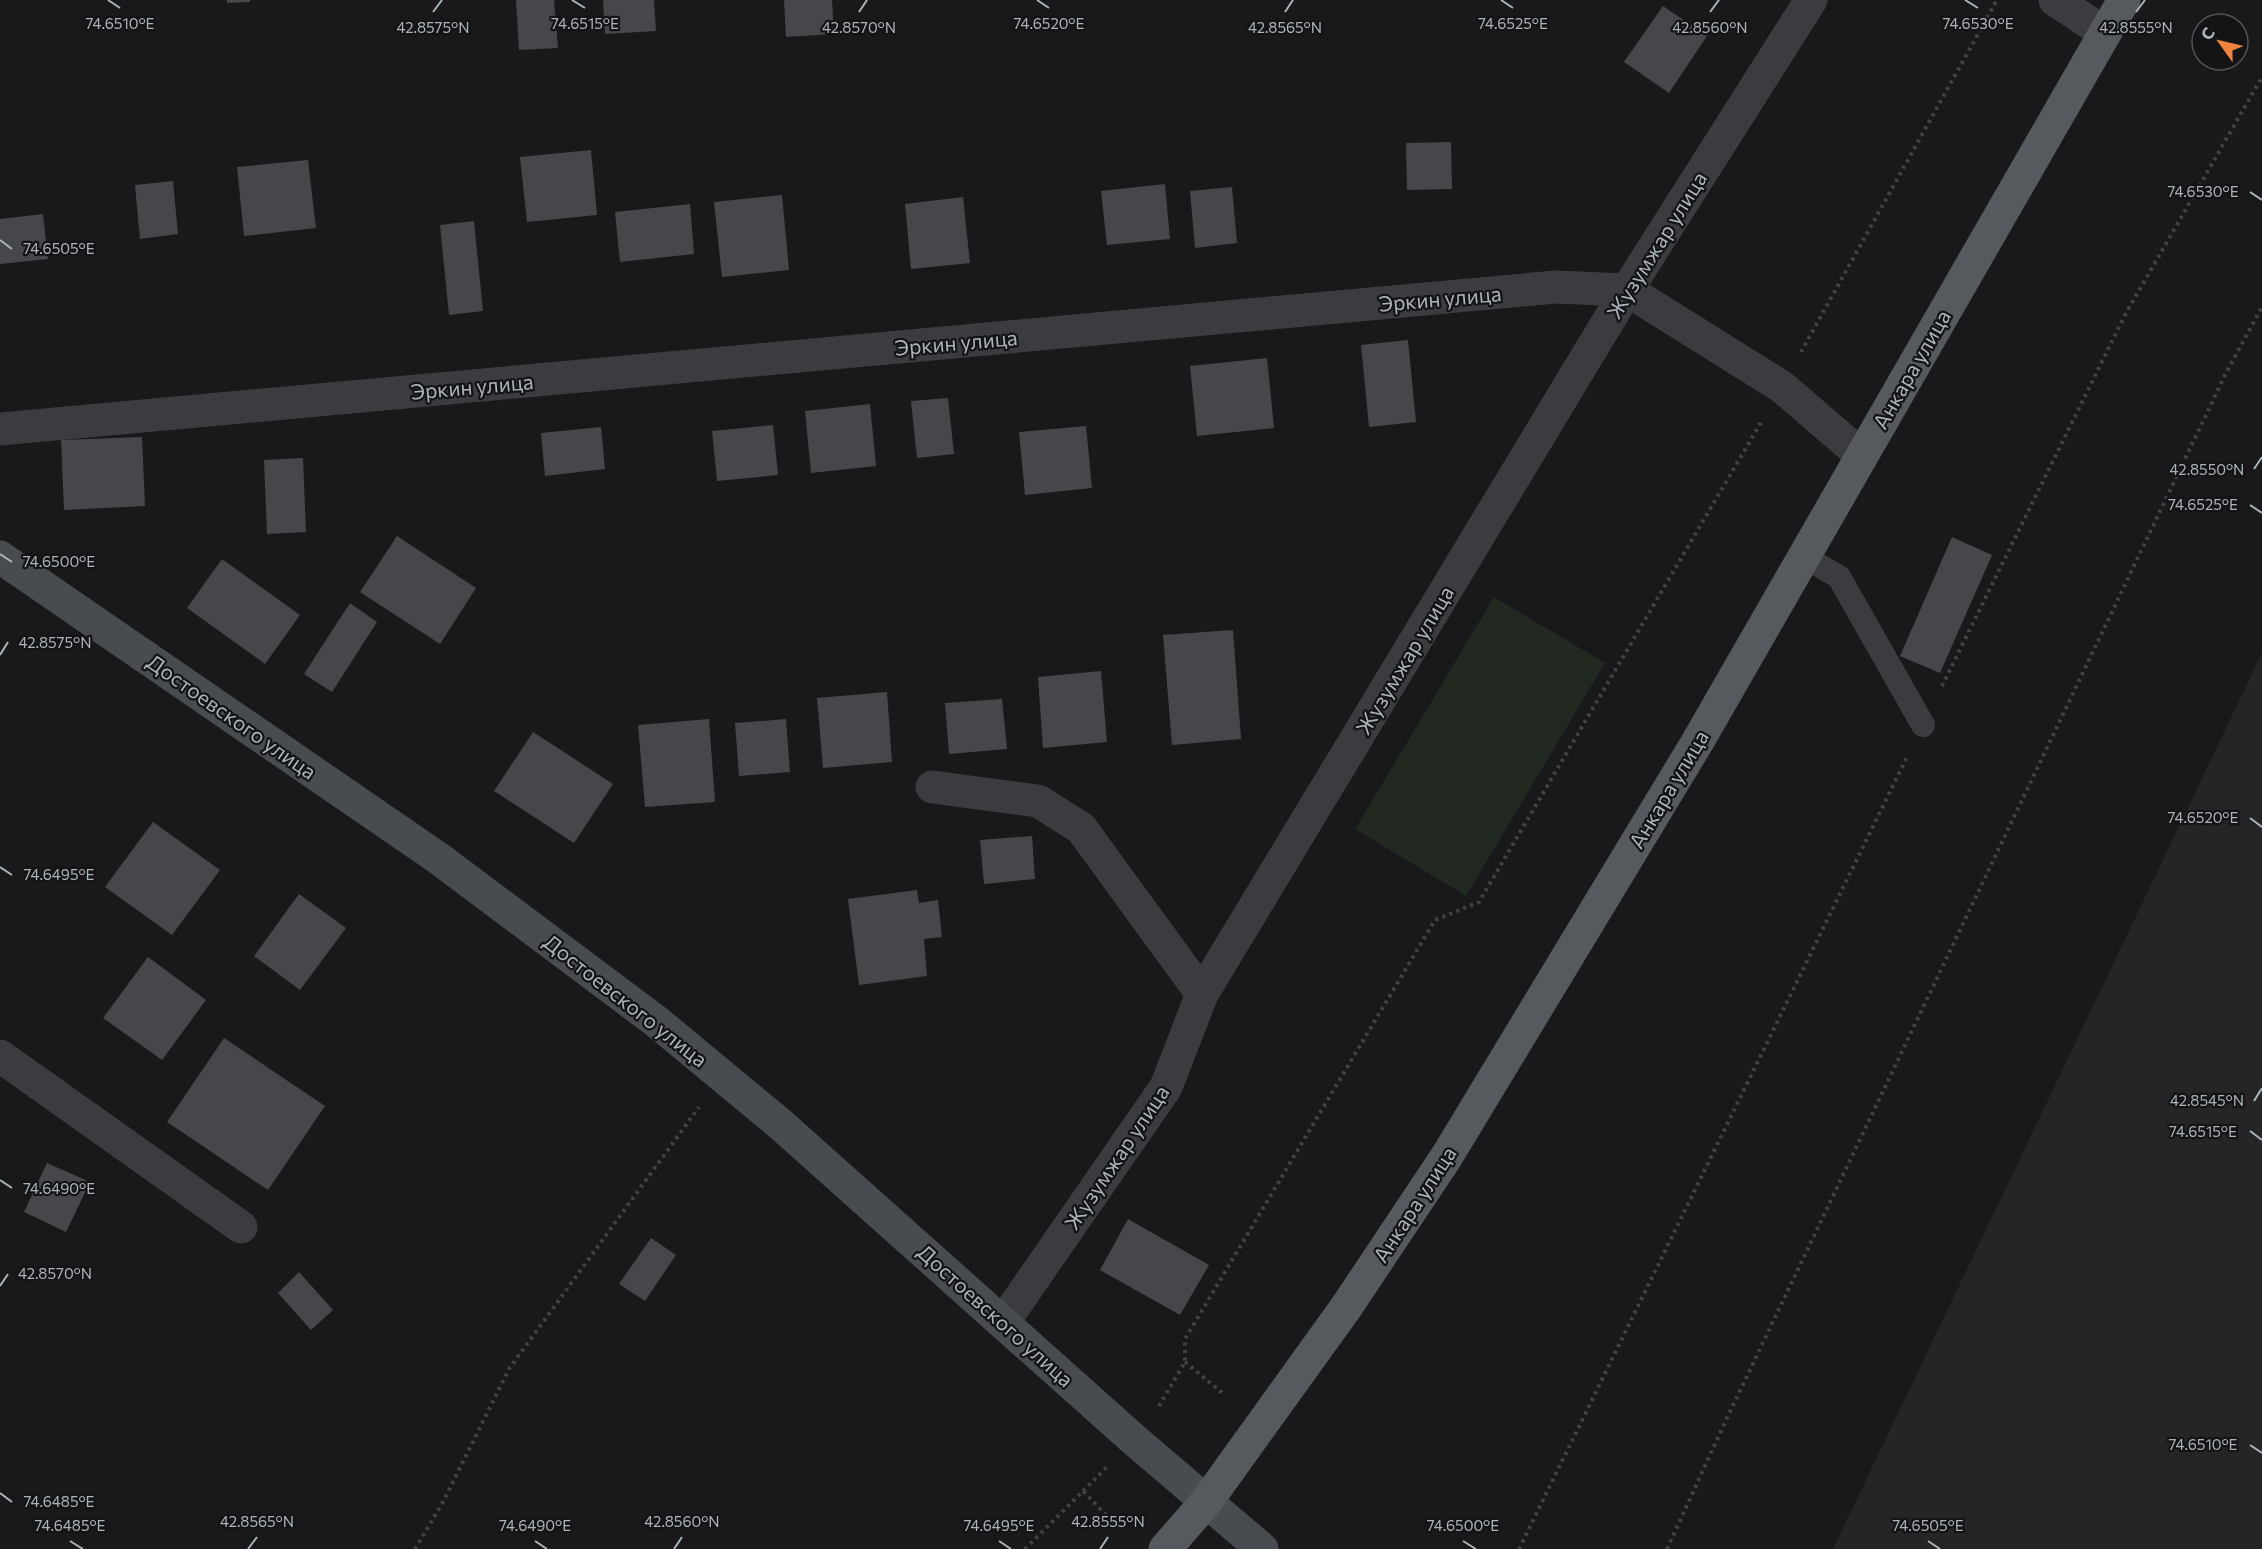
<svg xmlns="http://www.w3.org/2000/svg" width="2262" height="1549" viewBox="0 0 2262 1549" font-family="Commissioner,sans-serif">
	<rect width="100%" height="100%" fill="#19191b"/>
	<polygon fill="#252528" points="2262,653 2262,1549 1833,1549"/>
	<polygon fill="#212921" points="1494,597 1605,663 1466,896 1355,829"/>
	<g fill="#45474b">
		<polygon points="227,0 250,0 250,2 227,3"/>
		<polygon points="516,0 554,0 558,48 519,50"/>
		<polygon points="603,0 654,0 656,31 605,34"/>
		<polygon points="784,0 832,0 834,34 786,37"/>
		<polygon points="1663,6 1707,36 1669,93 1624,62"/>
		<polygon points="1451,142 1452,189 1407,190 1406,143"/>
		<polygon points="591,150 597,215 527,222 520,157"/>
		<polygon points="308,160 316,228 244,236 237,167"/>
		<polygon points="173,181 178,234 140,239 135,185"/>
		<polygon points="1165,184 1170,239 1107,245 1101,191"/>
		<polygon points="1232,187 1237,243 1195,248 1190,191"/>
		<polygon points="782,195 789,270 722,277 714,202"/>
		<polygon points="963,197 970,263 911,269 905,204"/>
		<polygon points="690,204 694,254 620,262 615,212"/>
		<polygon points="43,214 48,259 0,264 0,219"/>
		<polygon points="474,221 483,311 449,315 440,225"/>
		<polygon points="1408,340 1416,422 1369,427 1361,345"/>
		<polygon points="1267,358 1274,428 1197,436 1190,366"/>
		<polygon points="948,398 954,454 917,458 911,401"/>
		<polygon points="870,404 876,466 811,473 805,411"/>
		<polygon points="773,425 778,475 717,481 712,431"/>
		<polygon points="1086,426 1092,488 1025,495 1019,432"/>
		<polygon points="601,427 605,469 545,476 541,433"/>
		<polygon points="142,437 145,506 64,510 61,440"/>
		<polygon points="303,458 306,532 267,534 264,460"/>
		<polygon points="397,536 476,588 440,644 360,592"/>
		<polygon points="1952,537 1992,555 1940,673 1900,656"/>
		<polygon points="222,559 300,615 265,664 187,608"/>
		<polygon points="350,603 377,622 332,692 304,674"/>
		<polygon points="1233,630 1241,739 1172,745 1163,635"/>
		<polygon points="1101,671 1107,742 1043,748 1038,677"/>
		<polygon points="887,692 892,762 823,768 817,698"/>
		<polygon points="1002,699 1007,749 949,754 945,703"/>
		<polygon points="709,719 715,802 645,807 638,725"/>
		<polygon points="786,719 790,772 739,776 735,723"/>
		<polygon points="533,732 613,784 574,843 494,791"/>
		<polygon points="153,822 220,870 172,935 105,887"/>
		<polygon points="1032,836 1035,879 984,884 980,840"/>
		<polygon points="917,890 919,903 938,900 942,937 924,939 927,976 859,985 848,899"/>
		<polygon points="299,894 346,928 300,990 254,956"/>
		<polygon points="148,957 206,1000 162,1060 103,1018"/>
		<polygon points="224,1038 325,1106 268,1190 167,1122"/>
		<polygon points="47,1163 90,1182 66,1232 24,1212"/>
		<polygon points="1128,1219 1209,1265 1180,1315 1100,1270"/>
		<polygon points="651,1238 676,1255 645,1301 619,1284"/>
		<polygon points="299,1272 333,1310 311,1330 278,1293"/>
	</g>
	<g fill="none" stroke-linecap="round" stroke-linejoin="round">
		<g stroke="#404447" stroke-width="4" stroke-dasharray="3 4.5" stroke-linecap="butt">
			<polyline points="1801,352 1997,0"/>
			<polyline points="1942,686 2126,313 2262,77"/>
			<polyline points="1185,1362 1225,1395"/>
			<polyline points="1159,1406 1185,1362 1185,1339 1435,920 1479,902 1763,419"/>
			<polyline points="1083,1491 1108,1466"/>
			<polyline points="415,1549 442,1504 509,1369 699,1107"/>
			<polyline points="1025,1549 1083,1491 1106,1515"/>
			<polyline points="1519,1549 1908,755"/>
			<polyline points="1667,1549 1727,1418 2226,373 2262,307"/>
		</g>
		<polyline stroke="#3a3c40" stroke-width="24" points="1803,556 1839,577 1923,725"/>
		<g stroke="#3a3c40" stroke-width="33">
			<polyline points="2055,0 2105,33"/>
			<polyline points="0,429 1556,287 1627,290 1782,387 1861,455"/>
			<polyline points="932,787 1038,801 1081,828 1202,994"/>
			<polyline points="0,1056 241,1227"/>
			<polyline points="1004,1321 1166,1087 1202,994 1627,290 1811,0"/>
		</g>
		<polyline stroke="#484c50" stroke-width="33" points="0,557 438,858 657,1022 779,1123 1132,1438 1262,1549"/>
		<polyline stroke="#565a5f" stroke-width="33" points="1165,1549 1206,1502 1347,1306 1447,1156 1698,741 2124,0"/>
	</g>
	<path fill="none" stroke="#abb4ba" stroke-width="2" d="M108,0L120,8M572,0L585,8M1037,0L1049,8M1501,0L1513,8M1965,0L1978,8M433,12L442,0M859,12L867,0M1285,12L1293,0M1710,12L1719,0M2136,12L2145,0M2250,192L2262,200M0,240L12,249M2254,469L2262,457M2250,505L2262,513M0,554L12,562M0,655L8,642M2250,818L2262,827M0,867L12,875M2254,1101L2262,1088M2250,1131L2262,1140M0,1180L12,1188M0,1286L8,1274M2250,1445L2262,1453M0,1493L12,1502M70,1541L83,1549M535,1541L547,1549M999,1541L1011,1549M1463,1541L1476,1549M1928,1541L1940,1549M248,1549L257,1537M674,1549L682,1537M1100,1549L1108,1537"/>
	<g text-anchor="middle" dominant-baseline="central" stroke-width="4.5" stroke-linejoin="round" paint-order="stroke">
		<g font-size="21" fill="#abb4ba" stroke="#141416">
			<text transform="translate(1656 245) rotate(-58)">Жузумжар улица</text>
			<text transform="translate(1440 298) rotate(-5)">Эркин улица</text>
			<text transform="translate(956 342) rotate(-5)">Эркин улица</text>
			<text transform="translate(1911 369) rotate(-60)">Анкара улица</text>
			<text transform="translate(472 386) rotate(-5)">Эркин улица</text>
			<text transform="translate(1404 660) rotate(-59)">Жузумжар улица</text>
			<text transform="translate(232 716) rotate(35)">Достоевского улица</text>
			<text transform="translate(1668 789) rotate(-59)">Анкара улица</text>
			<text transform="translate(626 1000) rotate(38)">Достоевского улица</text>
			<text transform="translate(1116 1157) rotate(-56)">Жузумжар улица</text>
			<text transform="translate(1414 1204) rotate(-57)">Анкара улица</text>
			<text transform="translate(996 1315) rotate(42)">Достоевского улица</text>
		</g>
	</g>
	<g font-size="15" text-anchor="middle" fill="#abb4ba" stroke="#141416" stroke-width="4.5" stroke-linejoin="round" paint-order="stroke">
		<text x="1978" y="29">74.6530°E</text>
		<text x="120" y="29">74.6510°E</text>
		<text x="585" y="29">74.6515°E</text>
		<text x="1049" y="29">74.6520°E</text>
		<text x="1513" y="29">74.6525°E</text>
		<text x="433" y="33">42.8575°N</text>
		<text x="859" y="33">42.8570°N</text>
		<text x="1285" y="33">42.8565°N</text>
		<text x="1710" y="33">42.8560°N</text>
		<text x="2136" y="33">42.8555°N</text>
		<text x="2203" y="197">74.6530°E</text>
		<text x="59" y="254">74.6505°E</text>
		<text x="2207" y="475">42.8550°N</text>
		<text x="2203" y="510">74.6525°E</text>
		<text x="59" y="567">74.6500°E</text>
		<text x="55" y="648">42.8575°N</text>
		<text x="2203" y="823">74.6520°E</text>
		<text x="59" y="880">74.6495°E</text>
		<text x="2207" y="1106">42.8545°N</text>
		<text x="2203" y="1137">74.6515°E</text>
		<text x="59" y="1194">74.6490°E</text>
		<text x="55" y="1279">42.8570°N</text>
		<text x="2203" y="1450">74.6510°E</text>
		<text x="59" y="1507">74.6485°E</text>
		<text x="257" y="1527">42.8565°N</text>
		<text x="682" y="1527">42.8560°N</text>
		<text x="1108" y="1527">42.8555°N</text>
		<text x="70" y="1531">74.6485°E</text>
		<text x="535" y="1531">74.6490°E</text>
		<text x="999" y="1531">74.6495°E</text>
		<text x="1463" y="1531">74.6500°E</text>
		<text x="1928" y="1531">74.6505°E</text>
	</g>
	<g transform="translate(2220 42) rotate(304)"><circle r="28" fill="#141416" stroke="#505458" stroke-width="1.5"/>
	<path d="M0-4.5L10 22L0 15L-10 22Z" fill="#ee833e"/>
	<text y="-9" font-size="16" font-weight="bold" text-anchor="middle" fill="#abb4ba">С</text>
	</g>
</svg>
